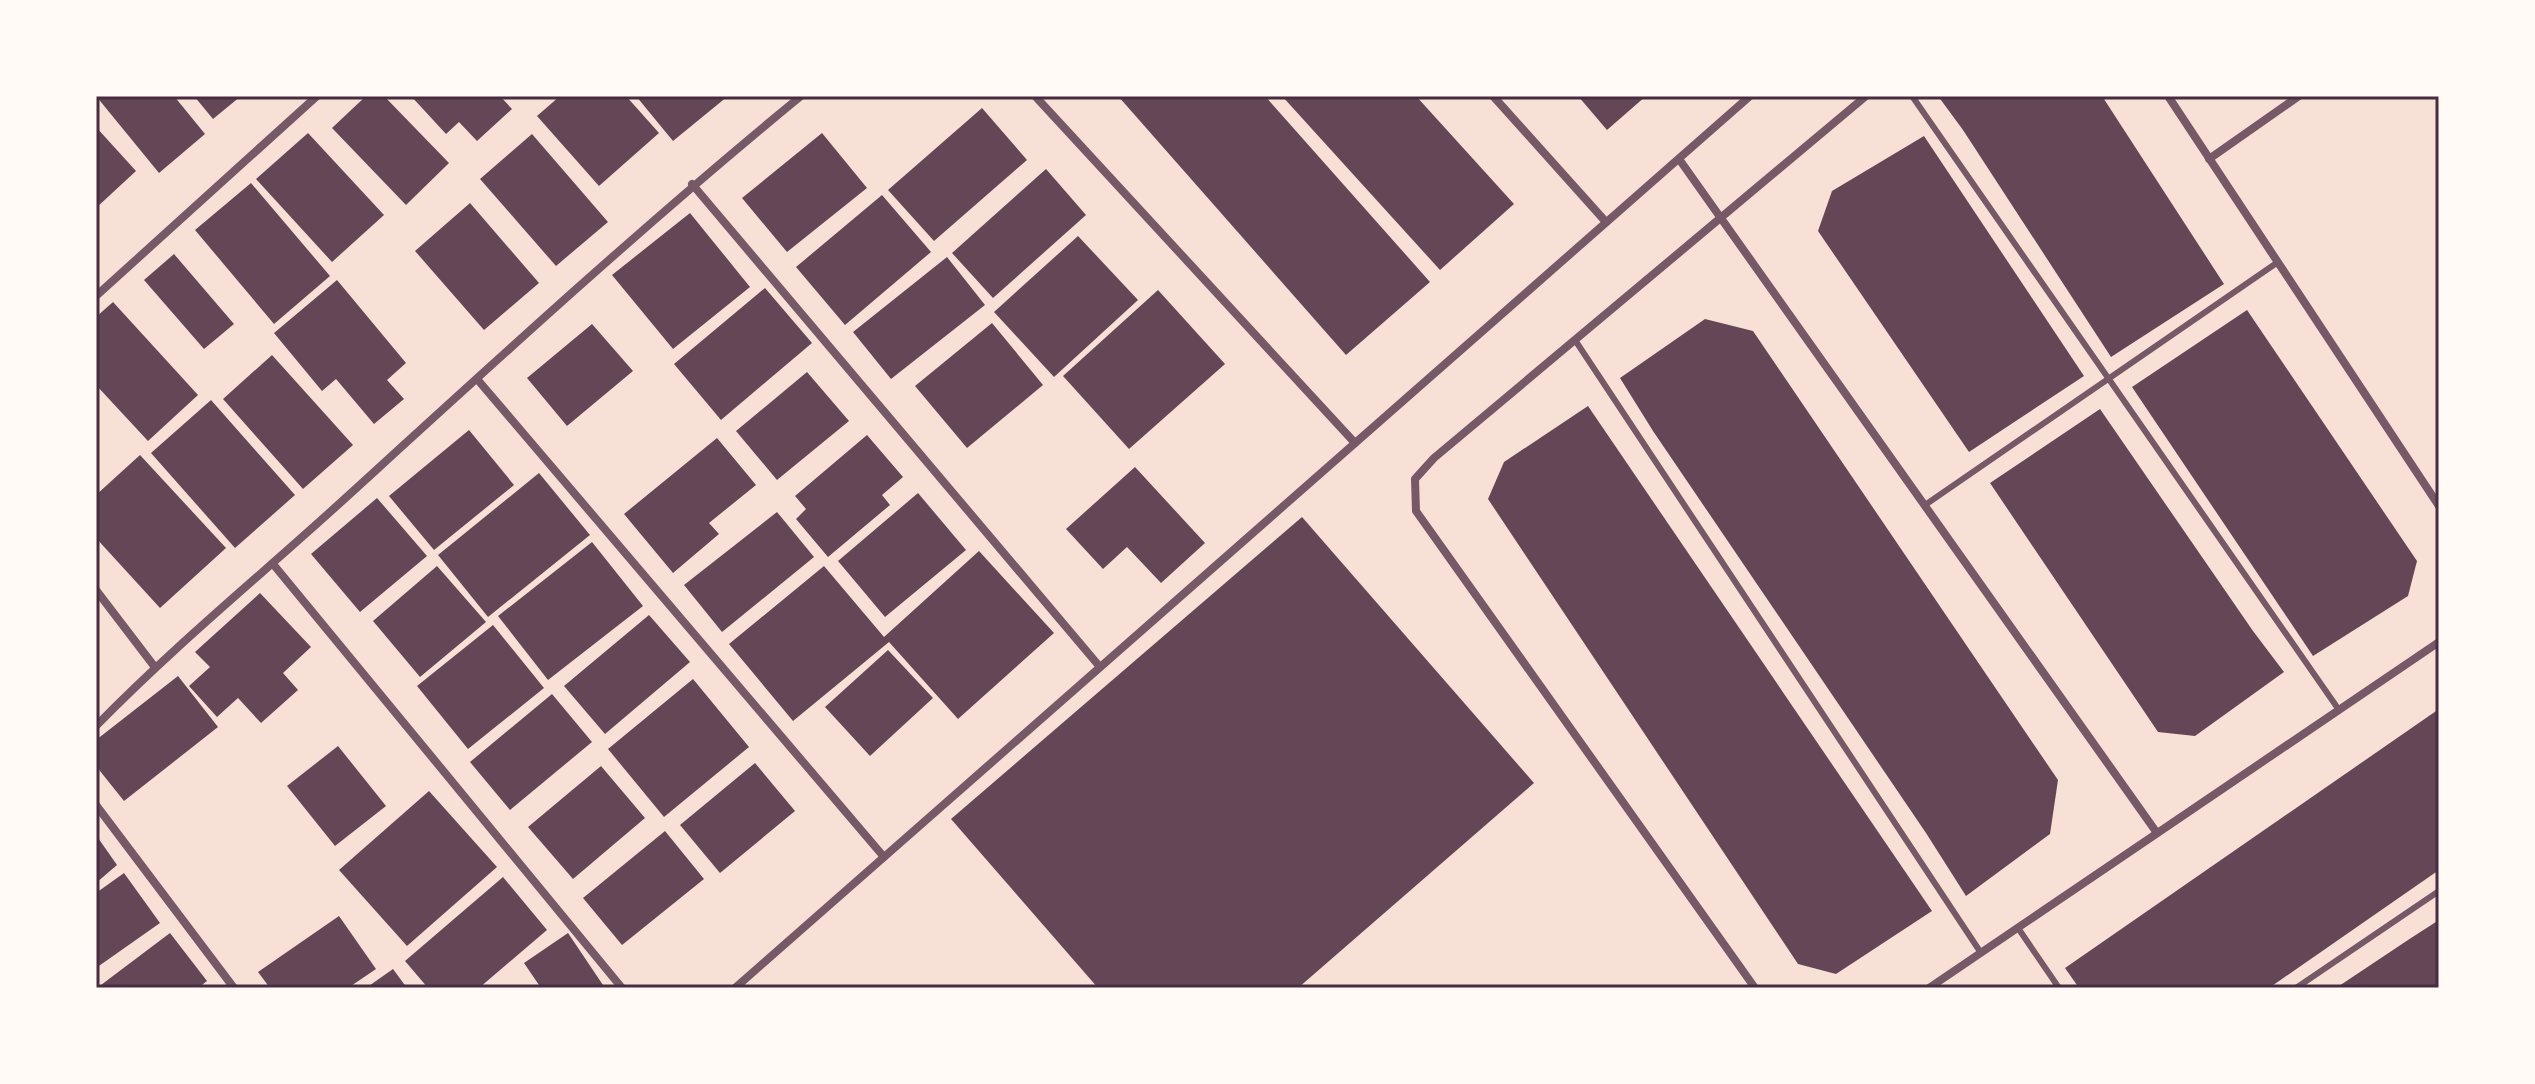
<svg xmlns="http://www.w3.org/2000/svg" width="2535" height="1084" viewBox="0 0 2535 1084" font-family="Montserrat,sans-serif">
	<rect width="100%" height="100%" fill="#f7e1d7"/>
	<g fill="#644757">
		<polygon points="96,96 174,96 205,134 159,173"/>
		<polygon points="194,96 241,96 213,119"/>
		<polygon points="366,96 384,96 449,163 406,205 332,128"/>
		<polygon points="411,96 500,96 512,109 477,141 459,122 446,134"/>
		<polygon points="560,96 626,96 659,133 599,186 537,116"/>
		<polygon points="636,96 728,96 673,141"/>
		<polygon points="1118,96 1265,96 1430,282 1346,355"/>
		<polygon points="1282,96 1416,96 1514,204 1440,270"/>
		<polygon points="1578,96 1646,96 1607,130"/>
		<polygon points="1938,96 2102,96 2224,284 2111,357 1963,130"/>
		<polygon points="982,108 1027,160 934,241 888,190"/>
		<polygon points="96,127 136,171 96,208"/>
		<polygon points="308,133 384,215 332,262 256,179"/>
		<polygon points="822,133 867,188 787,252 742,198"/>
		<polygon points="532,134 608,222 556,266 480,179"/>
		<polygon points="1924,136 2084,376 1969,452 1818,231 1832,191"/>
		<polygon points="1046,169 1086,215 993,298 952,253"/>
		<polygon points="251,183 330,276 274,324 195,230"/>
		<polygon points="882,195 931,252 845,325 796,267"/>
		<polygon points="470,203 539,283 484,330 415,251"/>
		<polygon points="690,213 750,287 673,349 612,275"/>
		<polygon points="1078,236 1138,300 1054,377 994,312"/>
		<polygon points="174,254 234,324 204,349 144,280"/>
		<polygon points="947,257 985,305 891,379 853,332"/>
		<polygon points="337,280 406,363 387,380 404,399 374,424 336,379 322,391 274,333"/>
		<polygon points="765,288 812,343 721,420 674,364"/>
		<polygon points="1158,290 1225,364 1129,449 1063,376"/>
		<polygon points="113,302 198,395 148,441 96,385 96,317"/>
		<polygon points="2247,310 2417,561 2408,596 2313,656 2132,387"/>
		<polygon points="1705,319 1753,331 2058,780 2050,834 1966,896 1926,833 1653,431 1620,378"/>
		<polygon points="992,323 1043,385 967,448 915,386"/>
		<polygon points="592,324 633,371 567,426 527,378"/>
		<polygon points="272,355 353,445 303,489 223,399"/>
		<polygon points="807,372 849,421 777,480 736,431"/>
		<polygon points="211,400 295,495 235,548 151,453"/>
		<polygon points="1588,406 1932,911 1836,974 1798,964 1488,499 1504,462"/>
		<polygon points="2100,409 2253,631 2284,672 2195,736 2158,732 1990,483"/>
		<polygon points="469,430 514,485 434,550 389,496"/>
		<polygon points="867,435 903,477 882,495 890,505 828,557 796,519 806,509 795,496"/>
		<polygon points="717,438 756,485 709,523 719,534 673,573 624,514"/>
		<polygon points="140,455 226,548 160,608 96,538 96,495"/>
		<polygon points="1135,467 1205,543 1161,583 1127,547 1103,569 1066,529"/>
		<polygon points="539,473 590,535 488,617 438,555"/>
		<polygon points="918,493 966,550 885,617 838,561"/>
		<polygon points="377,498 427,556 360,612 311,554"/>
		<polygon points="777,512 814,557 722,632 684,585"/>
		<polygon points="1302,517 1534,783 1298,988 1098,988 951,819"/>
		<polygon points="592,542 643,606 548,680 498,616"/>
		<polygon points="979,551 1054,633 958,719 889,642 793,721 729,644 824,566 884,637"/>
		<polygon points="437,566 486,622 420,677 373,621"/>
		<polygon points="260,593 311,647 283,673 298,690 261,723 238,698 217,717 189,686 210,667 195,652"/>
		<polygon points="649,615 690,662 605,734 564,686"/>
		<polygon points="493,625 544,688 468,749 417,686"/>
		<polygon points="888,650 933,698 870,756 825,707"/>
		<polygon points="178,676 218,727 124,801 96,766 96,740"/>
		<polygon points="693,679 749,747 664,817 608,749"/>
		<polygon points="552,694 592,742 510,810 470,762"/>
		<polygon points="2439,709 2439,870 2269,988 2079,988 2065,968"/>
		<polygon points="338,746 386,806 335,846 287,786"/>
		<polygon points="755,763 795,811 720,873 680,825"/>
		<polygon points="601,766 645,818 573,879 528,827"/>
		<polygon points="429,791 497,867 407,946 339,870"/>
		<polygon points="665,831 704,879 622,945 583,898"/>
		<polygon points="96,835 117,865 96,883"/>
		<polygon points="124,873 160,923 96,968 96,893"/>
		<polygon points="503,877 547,930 479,988 428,988 405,961"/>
		<polygon points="339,916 376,969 348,988 270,988 258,972"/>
		<polygon points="2439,920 2439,988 2336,988 2411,938"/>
		<polygon points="170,933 207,981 198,988 97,988"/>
		<polygon points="568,933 605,988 541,988 524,963"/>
		<polygon points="393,969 407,988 366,988"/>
	</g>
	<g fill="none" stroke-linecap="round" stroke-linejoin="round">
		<g stroke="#755966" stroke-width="6">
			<polyline points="1912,96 2339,710"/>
			<polyline points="1575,340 1981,953"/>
			<polyline points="1925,505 2278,262"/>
			<polyline points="2018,928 2059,988"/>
			<polyline points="2296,988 2439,891"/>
		</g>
		<g stroke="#755966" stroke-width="8">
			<polyline points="1035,96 1355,443"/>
			<polyline points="1493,96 1606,222"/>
			<polyline points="2168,96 2439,506"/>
			<polyline points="1679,159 2157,833"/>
			<polyline points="2209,159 2299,96"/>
			<polyline points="692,184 1100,667"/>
			<polyline points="96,296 317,96"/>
			<polyline points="477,379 884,857"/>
			<polyline points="273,564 622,988"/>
			<polyline points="96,590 154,666"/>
			<path d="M96,726C177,643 266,571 351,493C499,358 646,223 801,96"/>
			<polyline points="96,805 234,988"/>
			<polyline points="735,988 1750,96"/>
			<polyline points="1755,988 1416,511 1415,479 1434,458 1866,96"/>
			<polyline points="1929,988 2439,642"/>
		</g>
	</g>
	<rect width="2535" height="1084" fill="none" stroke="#fffaf5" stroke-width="196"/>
	<rect x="98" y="98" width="2339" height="888" fill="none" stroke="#4a2c40" stroke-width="3"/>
</svg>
